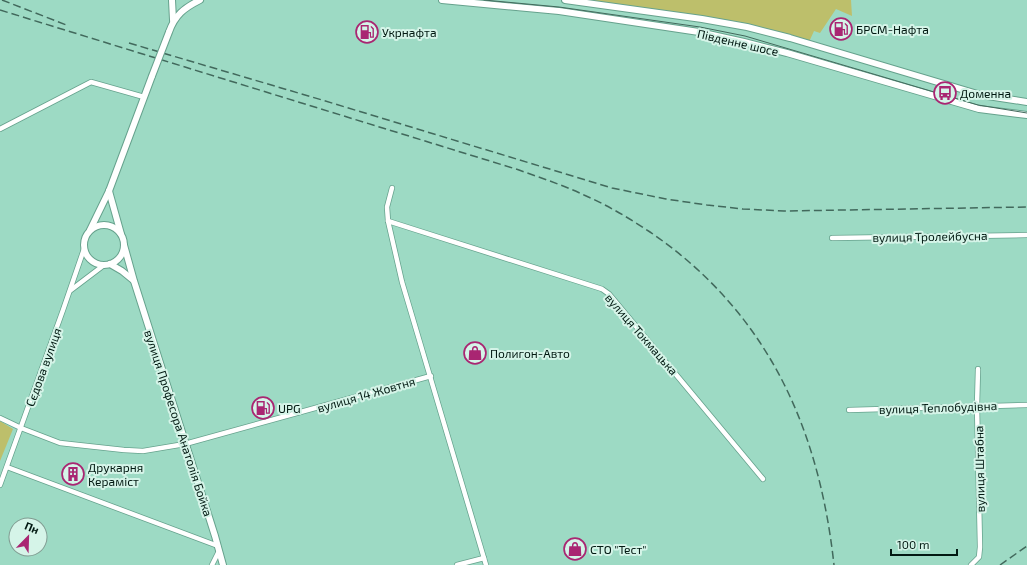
<svg xmlns="http://www.w3.org/2000/svg" width="1027" height="565" viewBox="0 0 1027 565" font-family="'Exo 2',sans-serif">
	<rect width="100%" height="100%" fill="#9ddac4"/>
	<g fill="#bdbf6b">
		<polygon points="565,0 851,0 852,16 836,9 820,33 814,31 809,42 747,27"/>
		<polygon points="0,421 13,429 0,461"/>
	</g>
	<g fill="none" stroke-linecap="round" stroke-linejoin="round">
		<g stroke="#66a28d" stroke-width="6">
			<g id="minor">
				<polyline points="0,129 91,82 144,97"/>
				<polyline points="392,188 387,207 388,221 402,282 486,565"/>
				<polyline points="388,221 602,289 609,294 763,479"/>
				<polyline points="832,238 1027,235"/>
				<polyline points="71,290 104,265"/>
				<polyline points="849,410 1027,405"/>
				<polyline points="0,418 21,428 60,443 124,450 143,451 185,444 431,376"/>
				<polyline points="7,467 218,546"/>
				<polyline points="0,485 63,310 84,249"/>
				<polyline points="212,565 219,551"/>
				<polyline points="457,565 484,558"/>
				<polyline points="971,565 979,557 980,547 977,406 978,369"/>
			</g>
		</g>
		<g stroke="#66a28d" stroke-width="8">
			<g id="major">
				<polyline points="172,0 173,20"/>
				<polyline points="442,0 559,11 699,32 744,42 787,53 979,109 1027,115"/>
				<polyline points="565,0 702,19 747,27 790,38 981,95 1027,102"/>
				<path d="M169,32C175,15 184,8 200,0"/>
				<polyline points="109,191 121,234"/>
				<circle cx="104" cy="245" r="20"/>
				<polyline points="90,230 109,191 152,76"/>
				<polyline points="124,245 134,281 215,536 223,565"/>
				<polyline points="110,264 122,271 133,280"/>
			</g>
		</g>
		<use href="#minor" stroke="#fff" stroke-width="4.5"/>
		<use href="#major" stroke="#fff" stroke-width="6"/>
		<polyline stroke="#42695c" stroke-width="1" points="484,0 559,7 700,27 745,36 978,105 1027,113"/>
		<g stroke="#42695c" stroke-width="1.5" stroke-dasharray="8 4" stroke-linecap="butt">
			<polyline points="2,0 69,26"/>
			<path d="M0,10L519,170C541,178 563,185 584,195C607,205 629,218 650,232C767,312 819,427 834,565"/>
			<polyline points="129,43 322,100 612,188 666,199 707,205 743,209 784,211 1027,207"/>
			<polyline points="1000,565 1027,546"/>
		</g>
		<g stroke="#66a28d" stroke-width="8" stroke-linecap="butt">
			<polyline id="major-bridge" points="152,76 169,32"/>
		</g>
		<use href="#major-bridge" stroke="#fff" stroke-width="6"/>
	</g>
	<defs>
		<g id="fuel-ring" transform="scale(1.15)"><circle r="9.5" fill="#d5f4e8" stroke="#a92672" stroke-width="1.5"/><path d="M-5.5-6h7V0h2V4h1.3V-2.5L3-4.5l.8-.8L6-3V5H2.5V1h-1V6h-7ZM-4.2-4.7v3.2H.2V-4.7Z" fill="#a92672"/></g>
		<g id="bus-ring" transform="scale(1.15)"><circle r="9.5" fill="#d5f4e8" stroke="#a92672" stroke-width="1.5"/><path d="M-5-6H5V4H4V6H2V4H-2V6H-4V4H-5ZM-3.5-4V0h7V-4ZM-3.5 1.2v1.5H-2V1.2ZM2 1.2v1.5H3.5V1.2Z" fill="#a92672"/></g>
		<g id="shop-ring" transform="scale(1.15)"><circle r="9.5" fill="#d5f4e8" stroke="#a92672" stroke-width="1.5"/><path d="M-5-2.5h2.3a2.7 3.5 0 0 1 5.4 0H5L5.5 6h-11ZM-1.5-2.5h3a1.5 2.3 0 0 0-3 0Z" fill="#a92672"/></g>
		<g id="building-ring" transform="scale(1.15)"><circle r="9.5" fill="#d5f4e8" stroke="#a92672" stroke-width="1.5"/><path d="M-4-6H4V6H1V3H-1V6H-4ZM-2.5-4.3h1.7v1.8h-1.7ZM.8-4.3h1.7v1.8H.8ZM-2.5-1h1.7V.8h-1.7ZM.8-1h1.7V.8H.8Z" fill="#a92672"/></g>
	</defs>
	<g fill-rule="evenodd">
		<use href="#fuel-ring" x="841" y="29"/>
		<use href="#fuel-ring" x="367" y="32"/>
		<use href="#bus-ring" x="945" y="93"/>
		<use href="#shop-ring" x="475" y="353"/>
		<use href="#fuel-ring" x="263" y="408"/>
		<use href="#building-ring" x="73" y="474"/>
		<use href="#shop-ring" x="575" y="549"/>
	</g>
	<g text-anchor="middle" dominant-baseline="central" stroke-width="4" stroke-linejoin="round" paint-order="stroke">
		<g font-size="12" fill="#021912" stroke="#d5f4e8" text-anchor="start">
			<text x="856" y="29">БРСМ-Нафта</text>
			<text x="382" y="32">Укрнафта</text>
			<text x="960" y="93">Доменна</text>
			<text x="490" y="353">Полигон-Авто</text>
			<text x="278" y="408">UPG</text>
			<text x="88" y="467">Друкарня<tspan x="88" dy="14">Кераміст</tspan></text>
			<text x="590" y="549">СТО "Тест"</text>
		</g>
		<g font-size="12" fill="#021912" stroke="#d5f4e8">
			<text transform="translate(738 42) rotate(13)">Південне шосе</text>
			<text transform="translate(930 236) rotate(-1)">вулиця Тролейбусна</text>
			<text transform="translate(642 334) rotate(49)">вулиця Токмацька</text>
			<text transform="translate(43 367) rotate(-70)">Сєдова вулиця</text>
			<text transform="translate(366 394) rotate(-16)">вулиця 14 Жовтня</text>
			<text transform="translate(938 407) rotate(-2)">вулиця Теплобудівна</text>
			<text transform="translate(179 423) rotate(72)">вулиця Професора Анатолія Бойка</text>
			<text transform="translate(979 469) rotate(-91)">вулиця Штабна</text>
		</g>
	</g>
	<g transform="translate(28 537) rotate(23)"><circle r="19" fill="#d5f4e8" stroke="#819c92"/>
	<path d="M0-3L7 15L0 10L-7 15Z" fill="#a92672"/>
	<text y="-6" font-size="11" font-weight="bold" text-anchor="middle" fill="#021912">Пн</text>
	</g>
	<path d="M891 549v6h66v-6" fill="none" stroke="#021912" stroke-width="2"/>
	<text x="897" y="549" font-size="12" fill="#021912" stroke="#d5f4e8" stroke-width="3" paint-order="stroke">100 m</text>
</svg>
